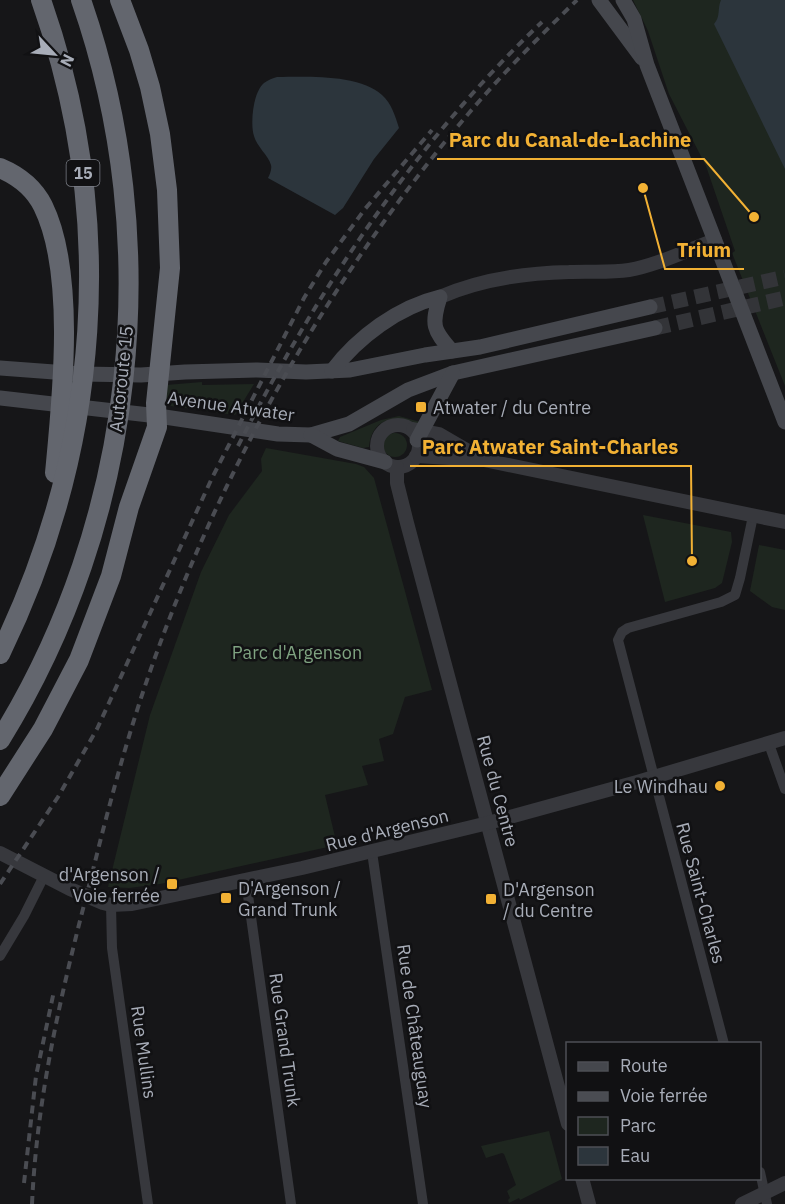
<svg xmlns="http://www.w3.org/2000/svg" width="785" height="1204" viewBox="0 0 785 1204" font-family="'IBM Plex Sans',sans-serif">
	<rect width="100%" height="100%" fill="#161618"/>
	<g fill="#1e261f">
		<polygon points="633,0 785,0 785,386 732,253 735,251 706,166 669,94 648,31"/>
		<polygon points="202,382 202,385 254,384 235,415 171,406 163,402 166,385"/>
		<path d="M399,416L420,422L419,425C396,416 372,416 369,447L363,448L338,441L340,437L381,420Z"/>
		<circle cx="395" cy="445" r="12"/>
		<polygon points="266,448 356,464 364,467 374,478 432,690 405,697 393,734 379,739 384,761 362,766 368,785 325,795 337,845 160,884 129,888 108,887 150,715 201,572 229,515 262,471 261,459"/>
		<polygon points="643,515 731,532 732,542 722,583 715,588 665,602"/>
		<polygon points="759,545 785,550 785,610 772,607 750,591"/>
		<polygon points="549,1131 562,1179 520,1200 519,1198 509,1203 508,1200 510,1198 507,1191 516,1185 504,1154 502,1153 486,1158 481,1146"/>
	</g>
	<g fill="#2c353c">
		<path d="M721,0H785V169L714,24C721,16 717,9 721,0Z"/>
		<path d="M277,77C307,77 359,74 382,95C392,104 395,116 399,128L374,159L343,208L335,215L268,178C270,174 272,169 271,165C268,155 257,147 254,136C250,124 253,92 264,83C268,80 273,78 277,77Z"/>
	</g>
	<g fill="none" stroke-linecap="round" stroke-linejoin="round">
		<g stroke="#333438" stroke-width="15" stroke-dasharray="15 8" stroke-linecap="butt">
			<polyline points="650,307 785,277"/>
			<polyline points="655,328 785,298"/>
		</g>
		<g stroke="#37383d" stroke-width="10">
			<polyline points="769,744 785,789"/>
			<polyline points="372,852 423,1204"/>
			<polyline points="246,881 291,1204"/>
			<polyline points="111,905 112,948 148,1204"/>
			<polyline points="0,956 24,916 44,876"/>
			<polyline points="724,1044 618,640 622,632 628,628 721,602 735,595 740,578 753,516"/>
			<polyline points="760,1172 767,1204"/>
		</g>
		<g stroke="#37383d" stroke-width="14">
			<path d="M440,297C481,279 525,273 569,272C589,271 609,273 629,270C658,265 687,250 715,240"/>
			<circle cx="398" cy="446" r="21"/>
			<polyline points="413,429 439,434 482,459"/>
			<polyline points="416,456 484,460 785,522"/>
			<polyline points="397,467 397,483 407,523 568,1124"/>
			<polyline points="0,853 70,889 103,903 111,905 132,904 302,868 488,823 637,782 785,738"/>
			<polyline points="582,1178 589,1204"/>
			<polyline points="742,1204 785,1183"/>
		</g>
		<g stroke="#45474d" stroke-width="15">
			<polyline points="599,0 642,58"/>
			<polyline points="623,0 634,19 647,65 785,422"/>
			<polyline points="0,368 81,374 141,375 185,372 257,370 306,372 350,370 425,355 480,347 650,307"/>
			<path d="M332,371C358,337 398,307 440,297C431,325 433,330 452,351"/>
			<polyline points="0,398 158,416 278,434 311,435 349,424 408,390 453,373 655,328"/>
			<polyline points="311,435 337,449 385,462"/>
			<polyline points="417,440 453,373"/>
		</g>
		<g stroke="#63666e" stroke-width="20">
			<path d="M0,168C19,176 34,188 43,206C76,273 62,400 55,473"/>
			<path d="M0,654C101,447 118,218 41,0"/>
			<path d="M0,740C136,521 166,243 81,0"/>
			<polyline points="0,796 43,729 79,660 111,576 129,507 157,427 156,403 170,268 167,190 160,134 150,87 139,50 120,0"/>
		</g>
		<g stroke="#4a4c52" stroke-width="4" stroke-dasharray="8 6" stroke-linecap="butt">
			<path d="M238,446C317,291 415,142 542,22"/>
			<polyline points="0,884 58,797 97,729 212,478 304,298 326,262 365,209 432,130"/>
			<polyline points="24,1183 36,1076 54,991"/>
			<path d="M32,1204C37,1093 63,985 91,878C109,805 128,733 153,663C224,463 332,274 469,113C503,73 540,36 577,0"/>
		</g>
	</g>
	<g fill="#f2b134" stroke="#111113" stroke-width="2">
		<rect x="415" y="401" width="12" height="12" rx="3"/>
		<circle cx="720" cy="786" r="6"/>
		<rect x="166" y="878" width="12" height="12" rx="3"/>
		<rect x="220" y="892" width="12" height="12" rx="3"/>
		<rect x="485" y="893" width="12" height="12" rx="3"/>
	</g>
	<g text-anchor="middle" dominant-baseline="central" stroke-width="5" stroke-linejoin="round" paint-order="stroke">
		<rect fill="#111113" stroke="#7b7e86" stroke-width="1.5" x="66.5" y="160" width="33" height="26" rx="4.5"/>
		<g font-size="16" font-weight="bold" fill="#a8adb8">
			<text x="83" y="173">15</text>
		</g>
		<g font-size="18" fill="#a8adb8" stroke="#111113">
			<text transform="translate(121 379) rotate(-84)">Autoroute 15</text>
			<text transform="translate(231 406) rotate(8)">Avenue Atwater</text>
			<text transform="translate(498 791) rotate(75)">Rue du Centre</text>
			<text transform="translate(387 830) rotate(-14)">Rue d'Argenson</text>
			<text transform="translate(701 893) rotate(75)">Rue Saint-Charles</text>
			<text transform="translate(415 1026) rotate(82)">Rue de Châteauguay</text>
			<text transform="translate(285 1040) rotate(82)">Rue Grand Trunk</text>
			<text transform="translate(144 1052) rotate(82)">Rue Mullins</text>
		</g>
		<g font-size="18" fill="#a8adb8" stroke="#111113" text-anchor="start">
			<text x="433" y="407">Atwater / du Centre</text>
			<text x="708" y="786" text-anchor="end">Le Windhau</text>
			<text x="160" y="874" text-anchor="end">d'Argenson /<tspan x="160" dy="21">Voie ferrée</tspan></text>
			<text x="238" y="888">D'Argenson /<tspan x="238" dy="21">Grand Trunk</tspan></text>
			<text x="503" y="889">D'Argenson<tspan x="503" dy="21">/ du Centre</tspan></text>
		</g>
		<g font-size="18" fill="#7fa381" stroke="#111113">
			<text x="297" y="652">Parc d'Argenson</text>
		</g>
	</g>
	<path fill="none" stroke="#f2b134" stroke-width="2" d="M754 217L704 159H437M643 188L665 269H744M692 561L691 466H410"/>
	<g fill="#f2b134" stroke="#111113" stroke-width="2">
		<circle cx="754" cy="217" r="6"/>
		<circle cx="643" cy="188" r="6"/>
		<circle cx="692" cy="561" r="6"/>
	</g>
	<g font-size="20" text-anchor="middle" font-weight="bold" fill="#f2b134" stroke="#111113" stroke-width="5" stroke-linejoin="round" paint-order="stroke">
		<text x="570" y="147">Parc du Canal-de-Lachine</text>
		<text x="704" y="257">Trium</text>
		<text x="550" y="454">Parc Atwater Saint-Charles</text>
	</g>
	<rect x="566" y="1042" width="195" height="138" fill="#111113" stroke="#4d4f55" stroke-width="1.5"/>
	<rect x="578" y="1062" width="30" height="9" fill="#45474d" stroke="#4d4f55" stroke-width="1.5"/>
	<text x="620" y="1072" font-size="18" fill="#a8adb8">Route</text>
	<rect x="578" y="1092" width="30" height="9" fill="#4a4c52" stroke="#4d4f55" stroke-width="1.5"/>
	<text x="620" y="1102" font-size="18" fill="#a8adb8">Voie ferrée</text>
	<rect x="578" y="1117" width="30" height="18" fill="#1e261f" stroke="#4d4f55" stroke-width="1.5"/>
	<text x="620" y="1132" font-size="18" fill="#a8adb8">Parc</text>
	<rect x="578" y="1147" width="30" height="18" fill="#2c353c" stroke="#4d4f55" stroke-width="1.5"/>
	<text x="620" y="1162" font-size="18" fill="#a8adb8">Eau</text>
	<g transform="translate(54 54) rotate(116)" stroke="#111113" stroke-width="4.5" paint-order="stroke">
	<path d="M0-4.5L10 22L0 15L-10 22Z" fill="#a8adb8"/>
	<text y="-9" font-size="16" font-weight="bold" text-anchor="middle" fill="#a8adb8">N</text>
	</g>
</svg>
